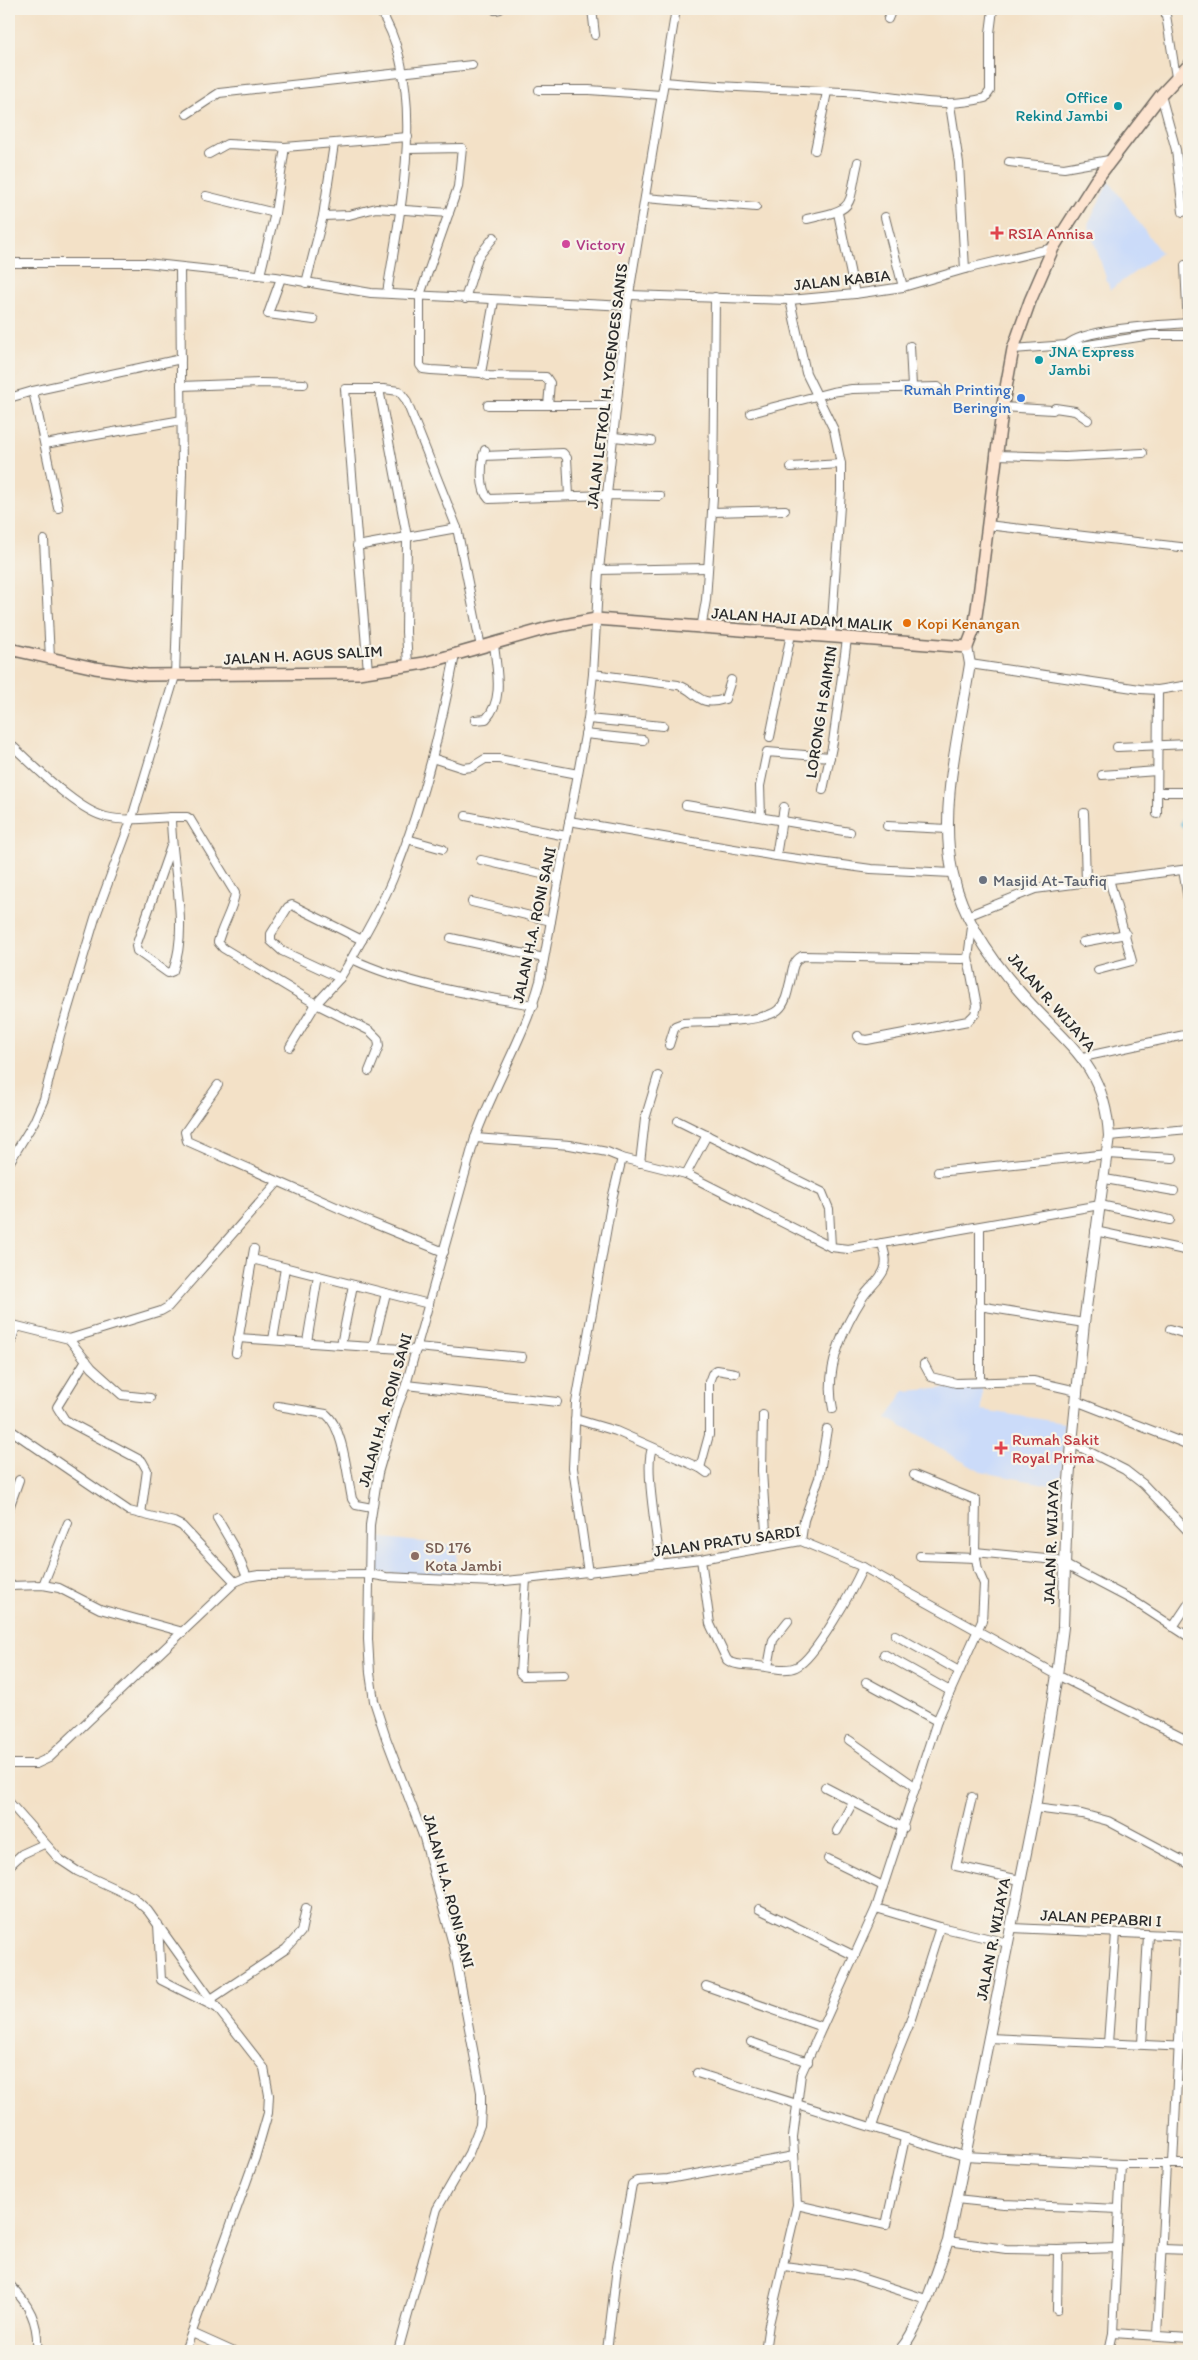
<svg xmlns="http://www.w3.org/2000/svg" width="1198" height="2360" viewBox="0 0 1198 2360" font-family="Itim,sans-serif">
	<rect width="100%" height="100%" fill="#f7f3e8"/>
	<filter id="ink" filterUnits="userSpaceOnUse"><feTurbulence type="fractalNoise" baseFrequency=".02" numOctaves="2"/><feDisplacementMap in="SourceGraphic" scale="10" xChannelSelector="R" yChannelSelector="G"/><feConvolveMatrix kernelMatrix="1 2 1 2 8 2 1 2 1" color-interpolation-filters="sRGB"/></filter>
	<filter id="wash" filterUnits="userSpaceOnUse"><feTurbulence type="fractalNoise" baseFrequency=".0096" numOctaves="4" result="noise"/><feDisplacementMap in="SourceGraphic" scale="20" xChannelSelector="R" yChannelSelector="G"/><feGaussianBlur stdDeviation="1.12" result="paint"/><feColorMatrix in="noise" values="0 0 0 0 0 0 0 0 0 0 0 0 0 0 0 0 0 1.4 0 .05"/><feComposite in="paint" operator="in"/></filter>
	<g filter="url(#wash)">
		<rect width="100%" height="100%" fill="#f3e1c7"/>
		<g fill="#cbdbf9">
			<polygon points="1109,181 1161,253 1110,290 1088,224"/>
			<polygon points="982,1386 982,1410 1064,1423 1061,1487 981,1472 887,1418 904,1391"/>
			<polygon points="374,1537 458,1546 455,1575 380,1573 372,1567"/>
		</g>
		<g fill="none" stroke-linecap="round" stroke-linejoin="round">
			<polyline stroke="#5db9db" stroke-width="2.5" points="1189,864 1185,828 1181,824 1189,804"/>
		</g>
	</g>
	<g filter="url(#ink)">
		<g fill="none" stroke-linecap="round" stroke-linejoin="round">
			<g stroke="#716b62" stroke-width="10">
				<g id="minor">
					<path d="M379,9C429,86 400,209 387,293"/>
					<polyline points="592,9 595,35"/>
					<polyline points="1165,9 1176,77"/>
					<polyline points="495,10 500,9"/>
					<polyline points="888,19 892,9"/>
					<path d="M664,82C729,88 793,89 858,93C901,97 942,110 985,98L990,91V33L993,9"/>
					<polyline points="539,90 589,90 661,95"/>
					<polyline points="1161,95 1176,150 1183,212"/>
					<polyline points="950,105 959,163 965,269"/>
					<polyline points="187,114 219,93 472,65"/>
					<polyline points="407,149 462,148 458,187 420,295 420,365 423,369 431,370 481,373"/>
					<polyline points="815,150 827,92"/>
					<polyline points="209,154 227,144 285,147 408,137"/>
					<polyline points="1009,162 1064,168 1109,160"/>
					<polyline points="206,196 275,213"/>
					<polyline points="645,198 756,207"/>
					<polyline points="838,213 855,294"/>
					<polyline points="323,216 349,215 376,208 449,213"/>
					<polyline points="885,217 903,287"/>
					<path d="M807,219C857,208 847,210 858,162"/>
					<polyline points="9,263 146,263 276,277 371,293 627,306"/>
					<polyline points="1185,265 1188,328"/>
					<polyline points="260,275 275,213 285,147"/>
					<polyline points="281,278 268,314 314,320"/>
					<polyline points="306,283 323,216 334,144"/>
					<polyline points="629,295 790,300 855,294 903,287 965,269 1053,248"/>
					<polyline points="465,299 478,257 494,237"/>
					<polyline points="790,300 806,373 834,430 841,464 841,491 831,636"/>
					<polyline points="494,301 481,373 488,376 546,377 550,383 548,405"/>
					<path d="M1067,345C1085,328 1162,325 1189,323"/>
					<polyline points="910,346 912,387"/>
					<polyline points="1013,349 1067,345 1075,347 1151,335 1189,335"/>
					<polyline points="181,386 260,383 304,384"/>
					<polyline points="379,389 407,537 406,632 408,665"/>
					<polyline points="33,391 58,508"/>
					<polyline points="9,398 33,391 181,359"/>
					<polyline points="488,405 615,405"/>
					<polyline points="1002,407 1053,410 1055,408 1075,411 1088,420"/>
					<polyline points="751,413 832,392 852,389 938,387"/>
					<polyline points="614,437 651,441"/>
					<polyline points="45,444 182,420"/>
					<path d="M485,450C481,463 479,489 489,499L608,495L660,496"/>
					<polyline points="995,455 1065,457 1143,453"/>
					<polyline points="483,456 563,453 567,458 569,496"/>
					<polyline points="791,467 841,464"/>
					<polyline points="712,512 785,510"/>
					<polyline points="987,525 1189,548"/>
					<polyline points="44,540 50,658"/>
					<polyline points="357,546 457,528"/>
					<polyline points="599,570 708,568"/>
					<polyline points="701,629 706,600 713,497 715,297"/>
					<polyline points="970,664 1140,689 1158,690 1189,685"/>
					<polyline points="368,671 345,389 384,389 399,391 406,400 457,528 481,647"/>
					<path d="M593,674L678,685C698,691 697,708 725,699L731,680"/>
					<polyline points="588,719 663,726"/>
					<path d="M475,720L486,719C505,699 496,668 494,644"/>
					<polyline points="585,734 643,740"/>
					<polyline points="770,737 791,634"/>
					<path d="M9,743C33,764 76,810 106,817C126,822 151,818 171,817C171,865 190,926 173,971L168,973L137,951L136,946L171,846"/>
					<polyline points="1117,747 1189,744"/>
					<polyline points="432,758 463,768 472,767 485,759 499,759 578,774"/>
					<polyline points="1102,775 1157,771"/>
					<polyline points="823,790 833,742 847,639"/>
					<polyline points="1157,792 1189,792"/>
					<polyline points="686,805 850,832"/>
					<polyline points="1084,813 1086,882"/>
					<polyline points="1157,814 1158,690"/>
					<polyline points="466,816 566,836"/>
					<path d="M171,817H187L190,819L235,893C233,910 222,925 218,942L223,948L316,1004L370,1031L378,1039L379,1046L369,1071"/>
					<polyline points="761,817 760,786 767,752 830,757"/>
					<polyline points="569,821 776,856 871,869 952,873"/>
					<polyline points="887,826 948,829"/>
					<polyline points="407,839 443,849"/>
					<polyline points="776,856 784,807"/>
					<polyline points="481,860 559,878"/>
					<polyline points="1183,870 1189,905"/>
					<polyline points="472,902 551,921"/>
					<polyline points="967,916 1035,889 1189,869"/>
					<polyline points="451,938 544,958"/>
					<polyline points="1083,942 1126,934"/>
					<path d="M352,959C407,985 473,995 534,1005"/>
					<polyline points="1098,970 1132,961 1109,879"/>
					<polyline points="340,978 282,951 271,941 271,934 288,907 292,905 362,940"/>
					<polyline points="858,1036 860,1039 867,1040 968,1021 975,1014 977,1006 968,958"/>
					<path d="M669,1045L675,1026L683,1023C703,1022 763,1023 778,1010C785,1004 787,995 789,986C793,974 790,963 802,956L962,959L968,958L972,927"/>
					<path d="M290,1047L316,1004L340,978L348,965C364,935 383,905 395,873C423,803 441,729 455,655"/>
					<polyline points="1083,1057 1189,1034"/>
					<polyline points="218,1085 185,1132 187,1141 370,1222 444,1252"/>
					<polyline points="678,1121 822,1192 829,1209 831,1247"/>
					<polyline points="1109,1136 1189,1129"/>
					<polyline points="475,1138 570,1145 607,1152 622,1158 686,1174 831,1247 848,1249 1100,1205 1170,1220"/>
					<polyline points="9,1163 34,1122 44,1099 60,1035 95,918 132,818 175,676 182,473 180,268"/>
					<polyline points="640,1163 645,1119 658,1076"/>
					<polyline points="938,1172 1108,1154 1173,1158"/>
					<polyline points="686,1174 707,1135"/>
					<polyline points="1105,1179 1174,1191"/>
					<polyline points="980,1228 980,1381"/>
					<polyline points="1095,1231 1189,1251"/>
					<polyline points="252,1259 429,1304"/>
					<polyline points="979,1306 1084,1323"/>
					<polyline points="9,1324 69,1339 161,1311 168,1307 278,1182"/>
					<polyline points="1170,1329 1189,1335"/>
					<polyline points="238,1338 416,1350"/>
					<polyline points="69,1339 92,1368 122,1395 150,1398"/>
					<polyline points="273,1340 285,1268"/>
					<polyline points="307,1342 318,1276"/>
					<polyline points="341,1345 353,1285"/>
					<polyline points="373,1347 386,1293"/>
					<polyline points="417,1347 522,1357"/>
					<polyline points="9,1349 16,1326"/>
					<polyline points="236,1353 254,1249"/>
					<polyline points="86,1360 57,1407 65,1420 142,1461 147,1470 141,1514"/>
					<polyline points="924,1364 931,1377 956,1383 1033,1381 1077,1391"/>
					<polyline points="406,1385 557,1402"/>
					<polyline points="1076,1401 1189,1445"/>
					<path d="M278,1406L326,1414C344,1429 347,1476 352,1499L356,1505L372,1508"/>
					<path d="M833,1409C824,1370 842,1330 863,1297C869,1288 880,1280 884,1270C888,1261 884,1252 882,1243"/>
					<polyline points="763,1415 762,1471 767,1547"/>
					<polyline points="575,1419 616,1431 700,1468 707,1473"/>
					<polyline points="9,1429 129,1511 174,1522 182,1526 235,1582"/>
					<polyline points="1072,1443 1125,1470 1143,1484 1187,1530"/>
					<path d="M652,1449C644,1465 658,1542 660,1564"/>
					<polyline points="700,1468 709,1435 709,1382 712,1374 717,1370 735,1373"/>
					<polyline points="9,1508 19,1480"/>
					<polyline points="217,1518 235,1549 247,1577"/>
					<polyline points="801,1541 804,1520 819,1478 827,1429"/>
					<polyline points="975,1552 1056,1560 1132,1600 1189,1637"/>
					<polyline points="920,1556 976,1558"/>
					<path d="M701,1559L710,1624L727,1660C735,1666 748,1665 758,1666C769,1667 785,1672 796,1667C815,1659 854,1587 863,1567"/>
					<polyline points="588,1573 573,1468 576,1403 612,1199 622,1158"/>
					<polyline points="526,1579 520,1673 523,1676 564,1675"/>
					<polyline points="43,1585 68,1523"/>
					<polyline points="9,1586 43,1585 59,1588 100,1609 183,1632"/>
					<polyline points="1173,1627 1189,1603"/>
					<polyline points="895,1635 959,1671"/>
					<polyline points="884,1654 950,1691"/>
					<polyline points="768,1667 773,1640 788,1621"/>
					<polyline points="866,1682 937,1721"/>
					<polyline points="849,1740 916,1787"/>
					<polyline points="9,1764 36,1764 49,1758 235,1582 247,1577 259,1575 369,1574 386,1577 493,1582 526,1579 701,1559 801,1541 863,1567 1057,1675 1189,1741"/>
					<polyline points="825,1787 904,1828"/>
					<polyline points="972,1797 956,1866 1020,1880"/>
					<polyline points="9,1802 59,1859 77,1871 133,1897 148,1911 218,2009 264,2068 269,2095 268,2113 255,2158 185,2351"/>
					<polyline points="1035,1808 1082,1814 1108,1821 1189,1864"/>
					<polyline points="837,1831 853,1802"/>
					<polyline points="828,1859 883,1886"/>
					<polyline points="9,1866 22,1854 44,1844"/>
					<polyline points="876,1908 940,1927 1008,1943"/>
					<polyline points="759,1909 855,1956"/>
					<polyline points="158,1924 161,1980 217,2008"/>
					<polyline points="1012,1928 1189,1936"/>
					<polyline points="706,1986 822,2027"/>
					<polyline points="211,1999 286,1949 301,1932 306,1908"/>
					<polyline points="988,2038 1189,2047"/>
					<polyline points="751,2042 808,2062"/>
					<polyline points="1108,2043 1116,1933"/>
					<polyline points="1142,2044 1148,1935"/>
					<polyline points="697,2073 964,2156 1121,2164 1189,2164"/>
					<polyline points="872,2127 888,2077 909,2025 940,1927"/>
					<polyline points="1173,2164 1184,1936"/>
					<polyline points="956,2199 1004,2204 1119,2209"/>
					<polyline points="797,2205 886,2225 905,2138"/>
					<polyline points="948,2241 1006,2249 1058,2250 1117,2248"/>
					<polyline points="1163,2249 1189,2250"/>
					<polyline points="784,2266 852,2275 926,2299"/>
					<path d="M9,2284C29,2304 39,2322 37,2351"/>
					<polyline points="1057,2310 1058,2250"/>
					<polyline points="192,2333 232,2351"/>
					<polyline points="1113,2333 1189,2338"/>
					<polyline points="1157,2335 1166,2164"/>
					<path d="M398,2351L437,2209L469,2153L480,2125L481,2109V2092L454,1948L424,1838L386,1738L374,1701L370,1673L368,1639L370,1525L378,1473L397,1408L406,1385L475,1138C494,1085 525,1036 540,981L588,719L593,674L599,570L627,306L676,9"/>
					<polyline points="607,2351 617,2267 632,2184 637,2181 668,2179 794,2156"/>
					<polyline points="765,2351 769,2324 797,2205 793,2137 801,2074 876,1908 937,1721 982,1621 984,1584 978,1570 975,1552 976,1500 914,1475"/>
					<polyline points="1109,2351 1113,2333 1121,2164"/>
				</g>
			</g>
			<g stroke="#716b62" stroke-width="12">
				<path id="tertiary" d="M899,2351C919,2332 938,2268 948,2241L1035,1808L1057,1675L1063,1627L1067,1506L1072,1443L1084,1323L1109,1136C1105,1062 1063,1042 1020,992C990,958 963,919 953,875C938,809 960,729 970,664L967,647"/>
			</g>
			<g stroke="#716b62" stroke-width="14">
				<polyline id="secondary" points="9,649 95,668 147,675 358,673 425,663 548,628 596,619 967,647 974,629 979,595 1003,404 1013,349 1030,301 1053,248 1096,180 1161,95 1189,65"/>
			</g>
			<use href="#minor" stroke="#fff" stroke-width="8"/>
			<use href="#tertiary" stroke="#fff" stroke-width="10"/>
			<use href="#secondary" stroke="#fde4d0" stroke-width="11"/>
		</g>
	</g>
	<g fill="#0f9aa8" stroke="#f7f3e8" stroke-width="2">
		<circle cx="1118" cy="106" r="5"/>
		<circle cx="1039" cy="360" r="5"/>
	</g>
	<g fill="#e0444e" stroke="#f7f3e8" stroke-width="2">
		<path d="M994.5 225.5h5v5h5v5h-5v5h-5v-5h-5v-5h5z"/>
		<path d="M998.5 1440.5h5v5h5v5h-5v5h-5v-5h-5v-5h5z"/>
	</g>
	<circle fill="#d1479c" stroke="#f7f3e8" stroke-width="2" cx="566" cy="244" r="5"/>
	<circle fill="#3f7fe0" stroke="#f7f3e8" stroke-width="2" cx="1021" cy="398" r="5"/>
	<circle fill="#e8710a" stroke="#f7f3e8" stroke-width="2" cx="907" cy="623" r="5"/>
	<circle fill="#6b7280" stroke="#f7f3e8" stroke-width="2" cx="983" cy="880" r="5"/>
	<circle fill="#8d6e63" stroke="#f7f3e8" stroke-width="2" cx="415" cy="1556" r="5"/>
	<g text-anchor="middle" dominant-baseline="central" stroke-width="4.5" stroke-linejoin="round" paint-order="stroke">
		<g font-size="16" fill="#0d838f" stroke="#f7f3e8" text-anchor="end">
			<text x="1108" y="97">Office<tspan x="1108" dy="18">Rekind Jambi</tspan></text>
			<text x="1049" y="351" text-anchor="start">JNA Express<tspan x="1049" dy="18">Jambi</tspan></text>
		</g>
		<g font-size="16" fill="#be3a42" stroke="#f7f3e8" text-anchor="start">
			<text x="1008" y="233">RSIA Annisa</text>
			<text x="1012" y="1439">Rumah Sakit<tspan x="1012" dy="18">Royal Prima</tspan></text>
		</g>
		<g font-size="16" fill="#b23c85" stroke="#f7f3e8" text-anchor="start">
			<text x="576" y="244">Victory</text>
		</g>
		<g font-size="16" fill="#2b2b2b" stroke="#f7f3e8">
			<text transform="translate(842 280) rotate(-6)">JALAN KABIA</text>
			<text transform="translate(607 386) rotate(-83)">JALAN LETKOL H. YOENOES SANIS</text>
			<text transform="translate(802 619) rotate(4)">JALAN HAJI ADAM MALIK</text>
			<text transform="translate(303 655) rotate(-3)">JALAN H. AGUS SALIM</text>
			<text transform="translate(821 712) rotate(-81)">LORONG H SAIMIN</text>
			<text transform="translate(534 925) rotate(-78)">JALAN H.A. RONI SANI</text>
			<text transform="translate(1052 1002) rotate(49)">JALAN R. WIJAYA</text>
			<text transform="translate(385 1410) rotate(-74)">JALAN H.A. RONI SANI</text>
			<text transform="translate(727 1541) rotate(-8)">JALAN PRATU SARDI</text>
			<text transform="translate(1051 1542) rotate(-88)">JALAN R. WIJAYA</text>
			<text transform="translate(449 1891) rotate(75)">JALAN H.A. RONI SANI</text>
			<text transform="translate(1101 1918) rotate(3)">JALAN PEPABRI I</text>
			<text transform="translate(993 1939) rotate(-79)">JALAN R. WIJAYA</text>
		</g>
		<g font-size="16" fill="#366cbe" stroke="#f7f3e8" text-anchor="end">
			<text x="1011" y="389">Rumah Printing<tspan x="1011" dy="18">Beringin</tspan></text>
		</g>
		<g font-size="16" fill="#c56008" stroke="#f7f3e8" text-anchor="start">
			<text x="917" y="623">Kopi Kenangan</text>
		</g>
		<g font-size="16" fill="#5b616d" stroke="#f7f3e8" text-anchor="start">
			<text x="993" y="880">Masjid At-Taufiq</text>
		</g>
		<g font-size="16" fill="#785e54" stroke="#f7f3e8" text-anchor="start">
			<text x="425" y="1547">SD 176<tspan x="425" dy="18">Kota Jambi</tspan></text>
		</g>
	</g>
	<rect width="1198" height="2360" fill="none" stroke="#f7f3e8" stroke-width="30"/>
</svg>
